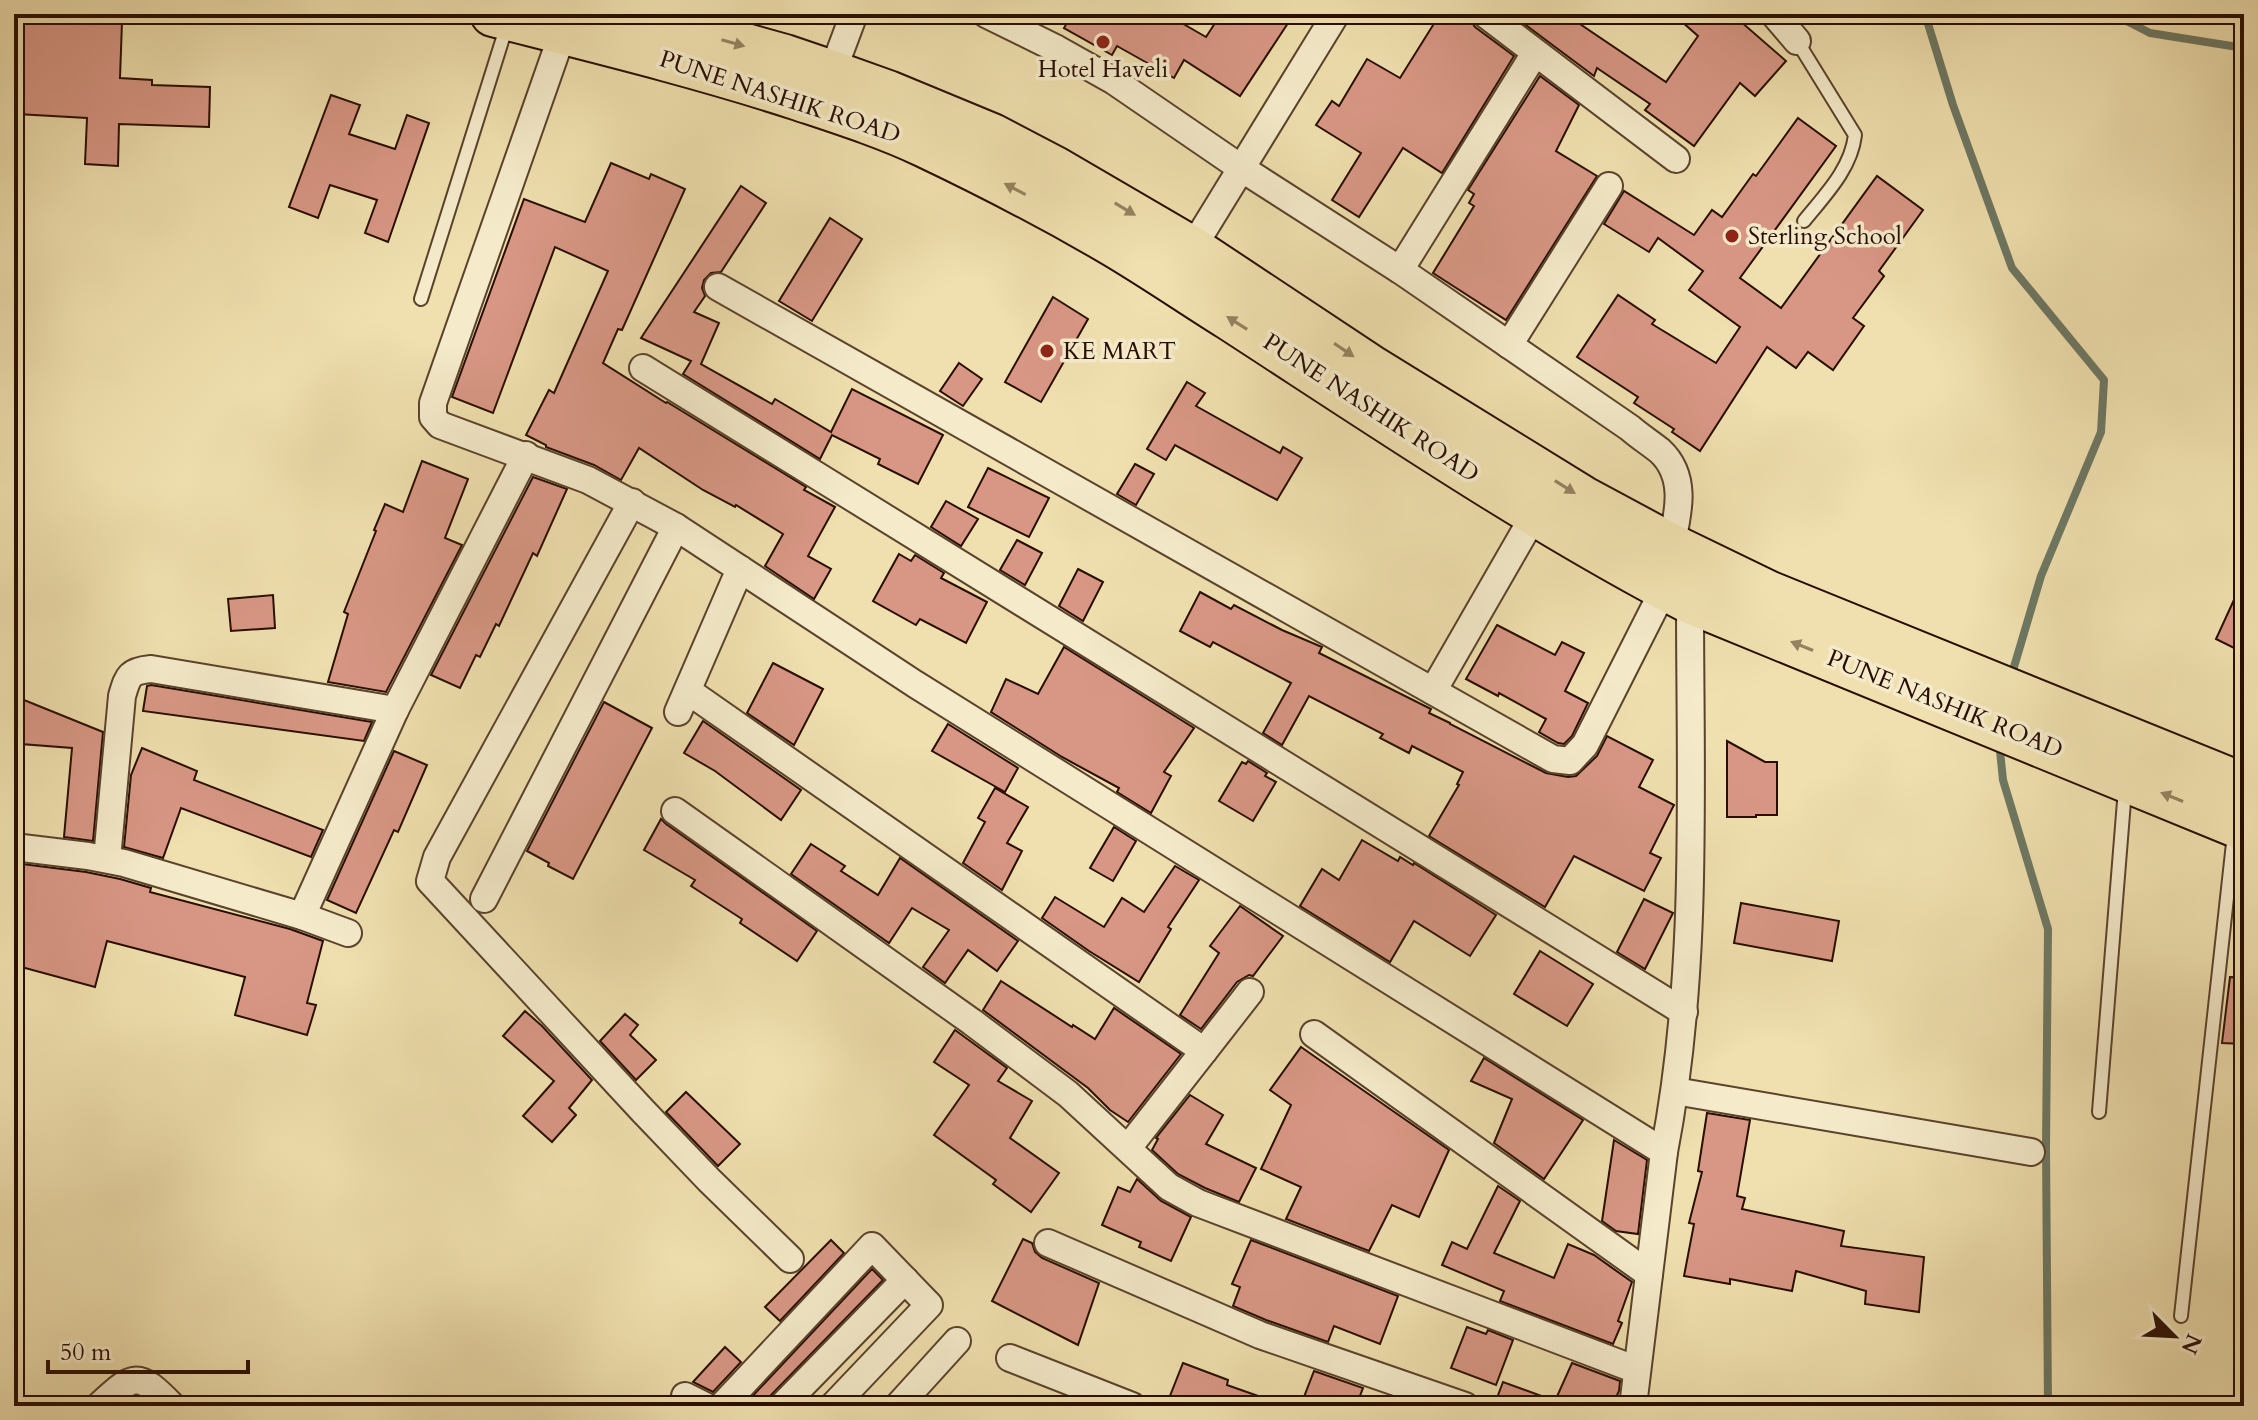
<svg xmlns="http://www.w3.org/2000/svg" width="2258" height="1420" viewBox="0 0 2258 1420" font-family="Cardo,serif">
	<rect width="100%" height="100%" fill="#f0e0af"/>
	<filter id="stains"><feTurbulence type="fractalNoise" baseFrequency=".0025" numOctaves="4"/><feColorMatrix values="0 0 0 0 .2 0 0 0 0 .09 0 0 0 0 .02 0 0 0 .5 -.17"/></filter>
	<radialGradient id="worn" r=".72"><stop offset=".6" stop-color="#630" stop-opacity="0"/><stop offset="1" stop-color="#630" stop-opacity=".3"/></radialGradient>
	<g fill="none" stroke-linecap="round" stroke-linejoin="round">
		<g stroke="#6d7863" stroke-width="8">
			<polyline points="1925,14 1953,105 2012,268 2104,380 2101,432 2041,576 2011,677"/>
			<polyline points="2113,14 2150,33 2244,48"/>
			<polyline points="1999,741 2003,780 2048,929 2046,1148 2048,1406"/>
		</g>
	</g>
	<g fill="#d89785" stroke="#280e00" stroke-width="2">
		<polygon points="1072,14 1166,14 1206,37 1221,14 1294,14 1240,96 1184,60 1174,78 1117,46 1112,55 1064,28"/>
		<polygon points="1440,14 1469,14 1471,21 1475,27 1514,56 1442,173 1403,148 1359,217 1332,200 1361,153 1316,125 1332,101 1339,106 1367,59 1400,78"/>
		<polygon points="1511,14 1565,14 1666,82 1698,36 1673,14 1732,14 1786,61 1755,96 1740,83 1694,146 1645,110 1650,104 1597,68 1594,76"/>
		<polygon points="22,17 122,22 120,78 152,80 152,85 210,87 209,127 119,124 118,166 85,164 87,118 17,114"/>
		<polygon points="1540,76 1579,105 1556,151 1597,176 1506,320 1433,273 1474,206 1469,203 1474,194 1468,190"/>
		<polygon points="331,95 360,105 349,134 395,149 407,115 429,123 388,242 365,233 377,200 330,185 318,218 289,207"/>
		<polygon points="1798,118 1836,146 1740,278 1781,308 1877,176 1923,210 1879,271 1884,276 1853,318 1864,326 1833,370 1808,352 1796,368 1767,347 1700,451 1672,432 1674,429 1634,403 1638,397 1577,357 1618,295 1655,320 1652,324 1716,363 1740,327 1689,290 1703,271 1658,238 1649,252 1604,224 1624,191 1694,235 1712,210 1722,217 1753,174 1756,176"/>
		<polygon points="611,163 649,179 651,174 685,189 622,330 618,329 603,363 666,403 667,402 806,487 804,490 835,507 808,556 831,569 814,599 765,566 783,534 736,505 735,507 703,490 639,448 621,480 594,465 546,447 546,445 526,435 549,390 554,393 608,271 555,247 493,413 452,397 524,199 585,222"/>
		<polygon points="741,186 766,203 721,272 711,273 704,280 702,288 705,296 694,312 719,323 701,364 772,404 775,399 831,432 852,389 943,435 918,484 878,464 880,459 832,435 820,459 683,374 691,361 641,338"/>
		<polygon points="830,218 862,239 812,321 779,301"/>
		<polygon points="1053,297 1088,319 1041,402 1005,382"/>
		<polygon points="959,363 982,379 963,406 940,391"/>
		<polygon points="1187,382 1205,393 1196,406 1280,453 1283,447 1302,458 1277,500 1175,445 1166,460 1147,449"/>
		<polygon points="422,461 468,479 445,538 462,545 386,692 328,682 348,614 344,612 376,531 374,530 385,504 403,512"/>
		<polygon points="1135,464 1154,474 1136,505 1117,494"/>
		<polygon points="988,468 1049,498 1029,537 968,507"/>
		<polygon points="533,477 567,489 537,556 533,553 499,626 496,624 480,657 476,655 460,688 431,675"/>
		<polygon points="946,501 978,519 961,546 931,527"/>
		<polygon points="1017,540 1042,553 1025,585 1000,570"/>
		<polygon points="899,554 911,561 915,555 944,573 941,578 987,602 966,643 920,619 916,625 873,601"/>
		<polygon points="1078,569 1103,582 1083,621 1059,606"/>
		<polygon points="2244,578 2244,653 2216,639"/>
		<polygon points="1200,592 1231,609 1234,605 1282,630 1322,647 1319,653 1431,709 1429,713 1450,723 1450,724 1546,773 1568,777 1576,776 1597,756 1607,736 1653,760 1639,787 1674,805 1650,853 1661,858 1644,891 1574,856 1545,907 1429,836 1459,785 1457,784 1463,772 1412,746 1409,753 1380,738 1383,734 1309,696 1282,745 1263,733 1291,683 1213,642 1210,647 1180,631"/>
		<polygon points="273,595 275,628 231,631 228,599"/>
		<polygon points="1497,625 1555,655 1562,642 1584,653 1565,691 1588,703 1572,736 1564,744 1558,743 1539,732 1546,719 1499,693 1498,696 1466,679"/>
		<polygon points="1064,647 1194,728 1164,772 1171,776 1151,813 1117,792 1119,788 1062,757 991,712 1006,679 1038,694"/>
		<polygon points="773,663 823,689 794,745 747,713"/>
		<polygon points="151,685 372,722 364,741 143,711 147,686"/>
		<polygon points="24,700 103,732 93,841 64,837 72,748 21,744"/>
		<polygon points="604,702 652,728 573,879 548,866 549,863 527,851"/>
		<polygon points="703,721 801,790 781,820 715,771 684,753"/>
		<polygon points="948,724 1018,768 1005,792 932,751"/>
		<polygon points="1727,741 1765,762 1777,762 1777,815 1756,815 1756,817 1727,817"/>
		<polygon points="142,748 197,771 194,780 323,830 311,857 181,808 163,858 124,847 131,775"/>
		<polygon points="394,751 427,765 398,832 394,830 356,913 327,900"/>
		<polygon points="1248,761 1267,773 1265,776 1276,782 1253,821 1219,801 1242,762 1246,764"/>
		<polygon points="995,788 1028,807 1007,843 1022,851 1002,890 963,863 985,822 978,818"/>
		<polygon points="661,819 666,824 817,931 797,961 740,923 742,919 691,886 695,880 644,850"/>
		<polygon points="1114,827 1136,841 1113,881 1090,868"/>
		<polygon points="1362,840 1398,861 1400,857 1413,865 1414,863 1496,915 1470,956 1414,921 1390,962 1300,906 1322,869 1339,880"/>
		<polygon points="811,844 845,866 841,871 878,895 900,858 1018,941 997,971 968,950 945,983 923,967 949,930 912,908 889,943 791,874"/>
		<polygon points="14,863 86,872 120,879 151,888 150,892 290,929 323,941 307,1003 316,1005 307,1035 235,1015 245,977 107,941 95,987 14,965"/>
		<polygon points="1175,866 1199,880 1168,927 1171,929 1139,982 1089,951 1042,918 1055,897 1104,927 1122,898 1144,912"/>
		<polygon points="1644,899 1673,913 1645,969 1617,952"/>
		<polygon points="1741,903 1839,921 1832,961 1734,943"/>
		<polygon points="1240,906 1283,936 1253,976 1249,975 1237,982 1201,1029 1180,1015 1219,953 1210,946"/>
		<polygon points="1540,951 1593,984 1567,1026 1514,994"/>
		<polygon points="2230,977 2244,978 2244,1044 2222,1043"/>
		<polygon points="1001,981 1072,1027 1073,1025 1095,1039 1114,1008 1181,1054 1128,1122 1110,1110 1088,1088 983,1010"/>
		<polygon points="525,1011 542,1026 592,1080 569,1108 576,1115 552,1142 523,1116 554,1081 503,1036"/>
		<polygon points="625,1014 638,1025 630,1035 656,1060 636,1080 600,1041"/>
		<polygon points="955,1030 1007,1068 998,1081 1032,1101 1010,1138 1059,1173 1031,1212 993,1184 996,1180 934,1135 969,1085 934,1062"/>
		<polygon points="1301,1047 1449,1150 1419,1217 1392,1205 1369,1251 1286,1219 1301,1187 1261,1169 1291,1105 1270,1090"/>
		<polygon points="1484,1058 1583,1120 1544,1179 1494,1143 1512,1099 1471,1081"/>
		<polygon points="686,1092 740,1144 718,1166 666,1112"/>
		<polygon points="1190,1095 1223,1115 1206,1144 1256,1168 1239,1202 1205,1188 1178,1174 1152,1150 1158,1139 1156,1138"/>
		<polygon points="1707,1113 1750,1120 1737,1196 1745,1198 1742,1209 1844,1231 1841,1246 1924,1257 1919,1312 1865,1304 1866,1291 1796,1271 1792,1291 1730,1279 1730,1284 1684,1276 1694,1224 1689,1223 1702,1172 1698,1171"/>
		<polygon points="1614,1140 1647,1160 1638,1234 1616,1231 1602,1221"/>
		<polygon points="1137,1179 1161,1201 1191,1217 1171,1261 1139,1247 1141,1242 1102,1225 1118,1187 1130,1192"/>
		<polygon points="1498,1186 1520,1201 1494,1253 1554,1278 1568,1244 1594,1255 1632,1282 1618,1321 1622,1323 1613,1344 1500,1301 1504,1291 1442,1265 1452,1242 1467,1249"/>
		<polygon points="1023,1239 1032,1243 1035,1252 1042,1258 1099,1283 1078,1345 992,1301"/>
		<polygon points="831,1240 844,1253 780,1321 765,1307"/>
		<polygon points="1251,1240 1398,1296 1380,1344 1334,1326 1328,1342 1266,1320 1233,1306 1240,1287 1232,1284"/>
		<polygon points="872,1269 883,1280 771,1395 766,1406 747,1406 745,1404"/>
		<polygon points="1467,1327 1486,1334 1488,1330 1513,1340 1496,1385 1451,1368"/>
		<polygon points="725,1347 741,1362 713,1392 693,1382"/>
		<polygon points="1183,1363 1228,1380 1227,1385 1278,1403 1278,1406 1166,1406"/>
		<polygon points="1572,1363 1620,1381 1619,1391 1612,1406 1494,1406 1503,1382 1555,1401"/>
		<polygon points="1314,1371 1363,1388 1356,1406 1328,1406 1304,1397"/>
	</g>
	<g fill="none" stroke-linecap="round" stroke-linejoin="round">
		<g stroke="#5a422c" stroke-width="16">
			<g id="lane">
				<path d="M1797,41L1855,135C1851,169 1825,195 1804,221"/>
				<polyline points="421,299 507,25"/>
				<polyline points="2099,1112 2125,789"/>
				<polyline points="2181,1316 2234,834"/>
			</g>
		</g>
		<g stroke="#5a422c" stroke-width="30">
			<g id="street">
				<path d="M986,14L1057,49L1114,81L1241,168L1400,270L1630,428C1639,436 1650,443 1660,451C1688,477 1678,514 1671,546"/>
				<polyline points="1485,14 1676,159"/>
				<polyline points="1774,14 1797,41"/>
				<polyline points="563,32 433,403 433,417 440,425 588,480 676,527 915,684 1664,1152 1633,1406"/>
				<polyline points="832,73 854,14"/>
				<polyline points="1185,260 1336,14"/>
				<polyline points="1400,270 1535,53"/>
				<polyline points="718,287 1553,759 1570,761 1585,745 1665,587"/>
				<polyline points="1509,345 1609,186"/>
				<polyline points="643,368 1684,1012"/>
				<polyline points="632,502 437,857 430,881 643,1111 709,1180 790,1259"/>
				<polyline points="688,691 1204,1051 1128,1148"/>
				<polyline points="1433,691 1536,512"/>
				<polyline points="678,712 740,569"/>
				<polyline points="675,811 972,1022 1068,1094 1169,1187 1198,1203 1637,1370"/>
				<polyline points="14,847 88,856 124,863 302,916 348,933"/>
				<path d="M107,859L122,696C128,676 129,671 151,669L395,710"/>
				<polyline points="484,899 676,527"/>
				<polyline points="302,916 395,710 526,455"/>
				<polyline points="1314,1034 1649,1274"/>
				<polyline points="1204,1051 1250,992"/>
				<polyline points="1675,1091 2031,1152"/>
				<path d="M1664,1152C1699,971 1690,785 1690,601"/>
				<polyline points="1048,1243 1260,1335 1465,1406"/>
				<polyline points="1010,1358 1132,1406"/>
				<polyline points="685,1396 705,1406"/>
				<path d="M99,1406C134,1374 137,1370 172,1406"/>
				<polyline points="722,1406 872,1246 929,1305 833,1406"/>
				<polyline points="782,1406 905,1280"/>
				<polyline points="898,1406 957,1341"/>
			</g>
		</g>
		<g stroke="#280e00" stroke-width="48">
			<g id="highway">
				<path d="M493,14C595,40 698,65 799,98C841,112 885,126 925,145C988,175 1050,207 1110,242C1151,266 1190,293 1230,318C1381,416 1531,518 1690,601L2244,828"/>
				<polyline points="631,14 785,57 832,73 888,93 992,136 1055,169 1192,249 1373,369 1582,498 1671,546 1770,594 2244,786"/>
			</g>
		</g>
		<use href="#lane" stroke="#f5ebcb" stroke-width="12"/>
		<use href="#street" stroke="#f5ebcb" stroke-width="26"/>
		<use href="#highway" stroke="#f0e0af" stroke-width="44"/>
	</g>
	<defs><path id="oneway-solid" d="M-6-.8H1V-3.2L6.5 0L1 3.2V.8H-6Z" transform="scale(2)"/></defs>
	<g fill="#968260">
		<use href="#oneway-solid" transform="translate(733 43) rotate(16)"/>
		<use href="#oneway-solid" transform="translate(1015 189) rotate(-152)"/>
		<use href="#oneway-solid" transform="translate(1125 209) rotate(31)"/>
		<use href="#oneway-solid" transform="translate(1237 323) rotate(-148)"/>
		<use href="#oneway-solid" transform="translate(1344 350) rotate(34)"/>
		<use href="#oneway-solid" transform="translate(1565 487) rotate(32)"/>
		<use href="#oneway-solid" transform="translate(1802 646) rotate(-158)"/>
		<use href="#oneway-solid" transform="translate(2172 797) rotate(-158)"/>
	</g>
	<g fill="#8f2418" stroke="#f5ebcb" stroke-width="3">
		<circle cx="1103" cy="42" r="8"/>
		<circle cx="1732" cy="236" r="8"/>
		<circle cx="1047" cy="351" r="8"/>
	</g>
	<g text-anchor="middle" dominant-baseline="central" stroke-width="7" stroke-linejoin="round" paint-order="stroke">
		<g font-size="24" fill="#280e00" stroke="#f5ebcb" text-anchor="start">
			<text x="1103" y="69" text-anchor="middle">Hotel Haveli</text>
			<text x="1748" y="236">Sterling School</text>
			<text x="1063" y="351">KE MART</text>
		</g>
		<g font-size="24" fill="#280e00" stroke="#f5ebcb">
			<text transform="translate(780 97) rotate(18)">PUNE NASHIK ROAD</text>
			<text transform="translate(1371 408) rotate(33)">PUNE NASHIK ROAD</text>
			<text transform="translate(1945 704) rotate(22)">PUNE NASHIK ROAD</text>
		</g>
	</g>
	<rect width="2258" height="1420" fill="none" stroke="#f0e0af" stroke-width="48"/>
	<rect x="16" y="16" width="2226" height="1388" fill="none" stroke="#280e00" stroke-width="4"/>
	<rect x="24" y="24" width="2210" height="1372" fill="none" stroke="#280e00" stroke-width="2"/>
	<g transform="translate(2174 1336) rotate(114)" stroke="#f5ebcb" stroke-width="6" paint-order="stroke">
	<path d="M0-6L14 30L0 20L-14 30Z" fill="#280e00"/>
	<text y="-12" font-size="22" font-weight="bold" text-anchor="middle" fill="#280e00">N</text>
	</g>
	<path d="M48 1360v12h200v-12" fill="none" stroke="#280e00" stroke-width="4"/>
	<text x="60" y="1360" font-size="24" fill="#280e00" stroke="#f5ebcb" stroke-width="6" paint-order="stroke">50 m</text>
	<rect width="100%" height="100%" filter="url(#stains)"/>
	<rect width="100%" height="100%" fill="url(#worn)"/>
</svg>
